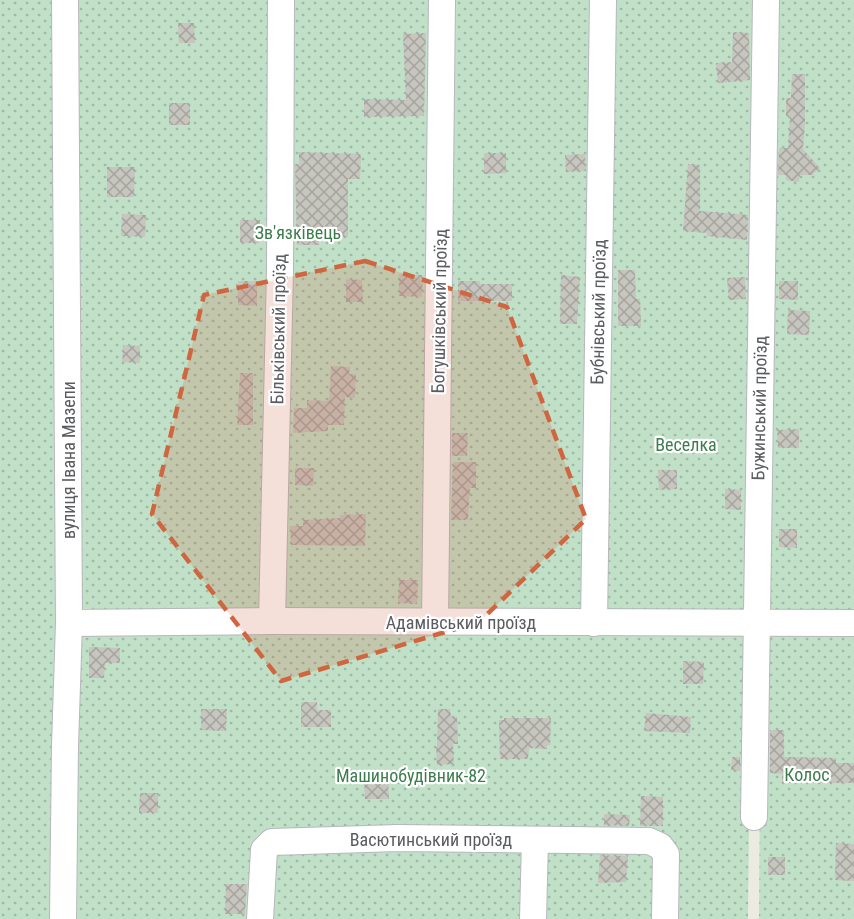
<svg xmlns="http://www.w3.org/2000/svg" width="854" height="919" viewBox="0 0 854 919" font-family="'Roboto Condensed',sans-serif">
	<defs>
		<pattern id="grass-dots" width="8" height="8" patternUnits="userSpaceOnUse" patternTransform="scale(1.5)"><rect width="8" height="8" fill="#c0e0c7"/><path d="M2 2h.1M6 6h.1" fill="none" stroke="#9fb9a5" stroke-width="1.8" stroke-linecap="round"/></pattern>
		<pattern id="building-cross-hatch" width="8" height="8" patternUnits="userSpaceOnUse" patternTransform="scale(1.5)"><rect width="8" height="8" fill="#c6c5be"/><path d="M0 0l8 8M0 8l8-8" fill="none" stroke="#a4a39e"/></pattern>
	</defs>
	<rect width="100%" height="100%" fill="#ebebe1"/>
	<g fill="url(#grass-dots)">
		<polygon points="0,0 52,0 56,560 52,919 0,919"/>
		<polygon points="73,0 854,0 854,612 193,614 76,608"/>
		<polygon points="87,630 751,631 748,919 74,919 77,637"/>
		<polygon points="854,631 854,919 759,919 761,635"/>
	</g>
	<g fill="url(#building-cross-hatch)">
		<polygon points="178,23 194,23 195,43 179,43"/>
		<polygon points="733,32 749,33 750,80 718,83 716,63 732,62"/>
		<polygon points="426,33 424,116 364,117 364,99 406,100 403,34"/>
		<polygon points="792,74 805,74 805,123 803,149 820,168 812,175 800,175 799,182 786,180 786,175 778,175 779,148 788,148 790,116 786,116 786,98 791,98"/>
		<rect x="169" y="103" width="21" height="22"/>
		<polygon points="299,152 360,154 361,157 360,179 348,179 348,237 319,237 319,245 297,245 295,164 299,164"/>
		<polygon points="484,153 506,153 506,173 484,174"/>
		<polygon points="585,154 586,171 566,172 565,155"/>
		<polygon points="688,164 700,165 700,211 748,215 747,240 707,236 707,233 683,231"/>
		<polygon points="107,167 135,167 134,197 107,197"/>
		<polygon points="122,214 146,215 145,237 121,236"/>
		<rect x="240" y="220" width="20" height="23"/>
		<polygon points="618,270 635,270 636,299 640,299 641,326 618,326"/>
		<polygon points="399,274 423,275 422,297 399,296"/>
		<polygon points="561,275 580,277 577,324 560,324"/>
		<polygon points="745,277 746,299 729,300 727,278"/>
		<polygon points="346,279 362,280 363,302 346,302"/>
		<polygon points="238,281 257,281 257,306 238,305"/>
		<polygon points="458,281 480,281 480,284 512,284 512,301 458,301"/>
		<polygon points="779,281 798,281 798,300 779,299"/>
		<polygon points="788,310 810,311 809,335 787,334"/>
		<polygon points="123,345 140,346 140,363 122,362"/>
		<polygon points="331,366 350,367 349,374 356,374 355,398 345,397 344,425 328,425 328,431 293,433 294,408 307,408 307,400 329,401"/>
		<polygon points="240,373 253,373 253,425 237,425"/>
		<polygon points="799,429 799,448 778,448 777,430"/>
		<polygon points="452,433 468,433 467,456 452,456"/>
		<polygon points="453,462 476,462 476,488 470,488 468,520 451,520"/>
		<polygon points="295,468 314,468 313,486 295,485"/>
		<polygon points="658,470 677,470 677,489 659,490"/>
		<polygon points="725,489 741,490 741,510 725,509"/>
		<polygon points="366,514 365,546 291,545 290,526 303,526 303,520 340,518 340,515"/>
		<polygon points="779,529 797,529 797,548 779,547"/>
		<polygon points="399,580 418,580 417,604 398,603"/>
		<polygon points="89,647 120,648 120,663 105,663 104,678 89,678"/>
		<polygon points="683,661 704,662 703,684 683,684"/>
		<polygon points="301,702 317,702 317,710 331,710 331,727 301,727"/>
		<polygon points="201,709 227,709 226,731 201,730"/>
		<polygon points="438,709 450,709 451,717 457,717 458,744 453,744 454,764 437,765 436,746 437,746"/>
		<polygon points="646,713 691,717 690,733 644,731"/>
		<polygon points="504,718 551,718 550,745 547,745 547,749 529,748 528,759 500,759 499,720 504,720"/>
		<polygon points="770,730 784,730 784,757 836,758 836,763 854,763 854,783 782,783 782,774 770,773"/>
		<polygon points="732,757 740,757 740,771 731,770"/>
		<polygon points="388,779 389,799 365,799 364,780"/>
		<polygon points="140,793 158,793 158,813 139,813"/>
		<polygon points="641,796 663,797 663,826 640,826"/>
		<polygon points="604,814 630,815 629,826 604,825"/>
		<polygon points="836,843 854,844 854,881 835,880"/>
		<polygon points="600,855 628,856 626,882 598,883"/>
		<rect x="768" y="857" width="17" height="18"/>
		<polygon points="226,884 247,884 245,914 225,914"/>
	</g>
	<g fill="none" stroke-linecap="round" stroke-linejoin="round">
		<g stroke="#b7b8bd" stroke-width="28">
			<g id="minor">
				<polyline points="272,621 280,270 281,0"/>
				<polyline points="435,622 442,0"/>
				<polyline points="69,623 272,621 854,623"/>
				<polyline points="594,623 603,0"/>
				<polyline points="754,817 766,0"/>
				<polyline points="63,919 65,746 69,623 65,0"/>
				<polyline points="260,919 264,850 272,842 398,838 649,841 660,846 666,854 665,919"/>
				<polyline points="533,919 535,840"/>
			</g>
		</g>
		<use href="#minor" stroke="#fff" stroke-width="26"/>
	</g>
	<path fill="#cf6640" fill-opacity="0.2" stroke="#cf6640" stroke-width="4.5" stroke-dasharray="12 8" stroke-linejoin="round" d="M365,261L507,307L586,519L479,622L281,681L152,514L204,295Z"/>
	<g text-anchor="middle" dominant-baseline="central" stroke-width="4.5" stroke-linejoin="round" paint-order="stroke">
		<g font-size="18" fill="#3d7c4d" stroke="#fff">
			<text x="298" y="232">Зв'язківець</text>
			<text x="686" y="444">Веселка</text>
			<text x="807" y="774">Колос</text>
			<text x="411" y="775">Машинобудівник-82</text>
		</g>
		<g font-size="18" fill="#5a5c61" stroke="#fff">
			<text transform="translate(439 311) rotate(-89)">Богушківський проїзд</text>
			<text transform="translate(598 312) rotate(-89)">Бубнівський проїзд</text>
			<text transform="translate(278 329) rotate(-89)">Більківський проїзд</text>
			<text transform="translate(759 408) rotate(-89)">Бужинський проїзд</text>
			<text transform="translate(68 460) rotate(-90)">вулиця Івана Мазепи</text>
			<text x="461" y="622">Адамівський проїзд</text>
			<text x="431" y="839">Васютинський проїзд</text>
		</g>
	</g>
</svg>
